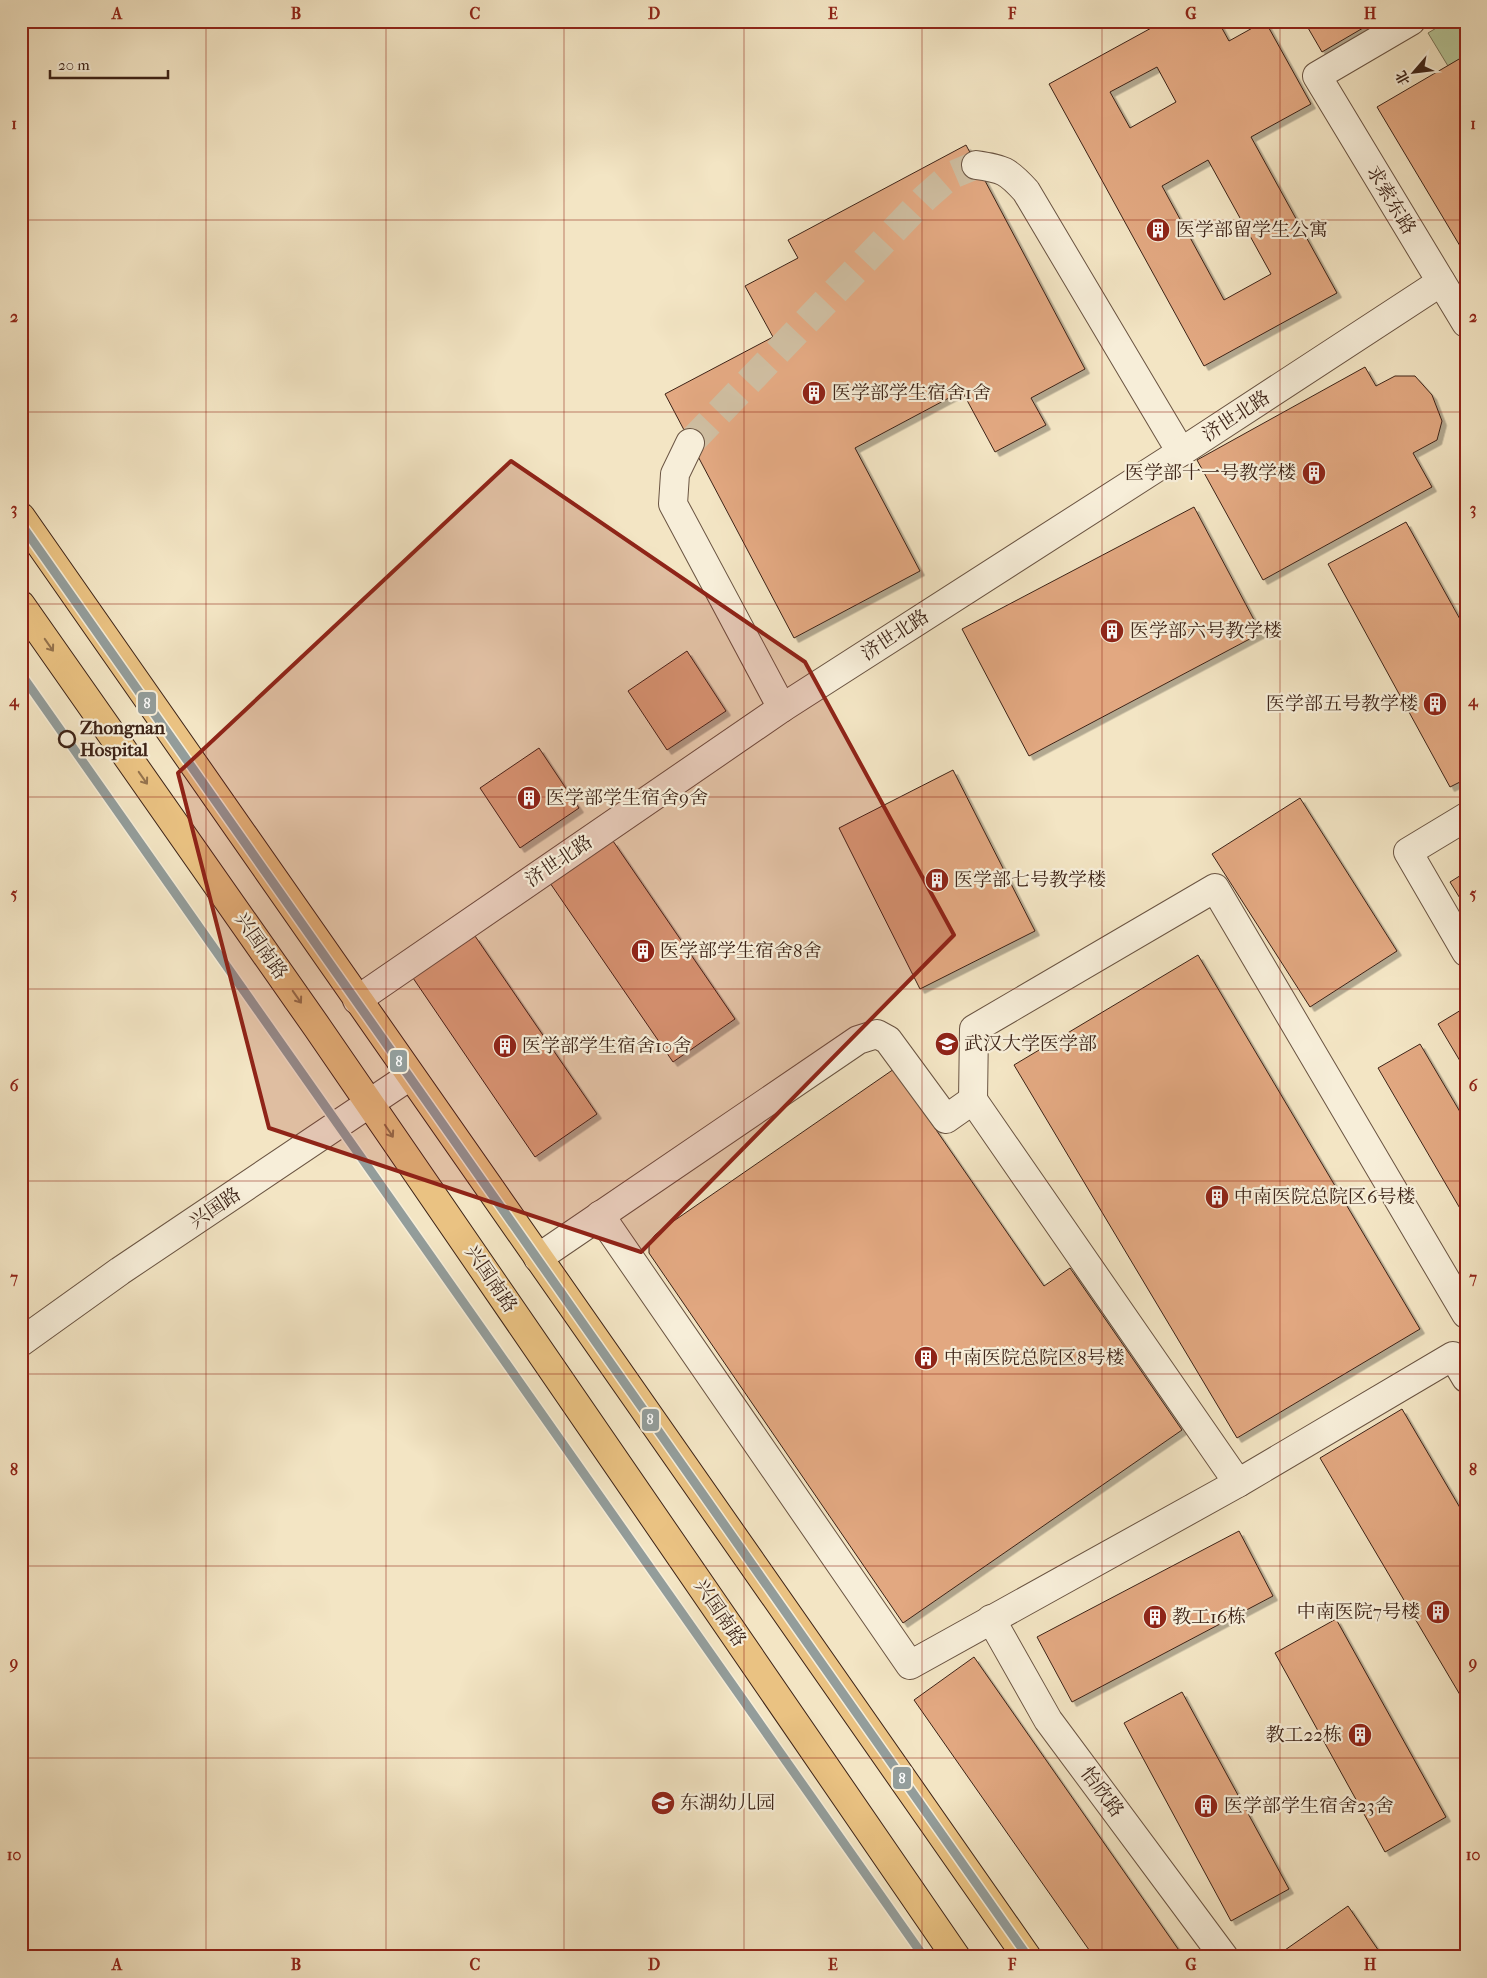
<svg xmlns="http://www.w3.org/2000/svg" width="1487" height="1978" viewBox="0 0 1487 1978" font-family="'IM FELL French Canon','Noto Serif SC',serif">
	<defs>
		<filter id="shadow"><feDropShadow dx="4.5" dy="4.5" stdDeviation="0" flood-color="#0004"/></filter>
	</defs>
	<rect width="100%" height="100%" fill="#f3e5c4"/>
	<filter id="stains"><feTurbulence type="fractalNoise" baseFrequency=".004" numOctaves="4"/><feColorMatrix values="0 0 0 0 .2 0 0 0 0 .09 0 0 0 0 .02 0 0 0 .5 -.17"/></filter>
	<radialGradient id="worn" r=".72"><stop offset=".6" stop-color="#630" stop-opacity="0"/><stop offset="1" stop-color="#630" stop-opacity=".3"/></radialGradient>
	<polygon fill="#b6c698" stroke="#7a7458" points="1448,21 1466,21 1466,55 1448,66 1428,33"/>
	<g fill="#e2a881" stroke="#3d2317" fill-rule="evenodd" filter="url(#shadow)">
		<path d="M1164,21H1218L1229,41L1265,21L1311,104L1251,137L1337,293L1204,366L1049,84ZM1157,67L1176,102L1130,128L1110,92ZM1208,160L1271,274L1224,300L1162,186Z"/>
		<polygon points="1304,21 1375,21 1322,52"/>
		<polygon points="1466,55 1466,256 1377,107"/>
		<polygon points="966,145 1085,369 1031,398 1046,425 995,452 962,391 855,448 920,571 794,638 665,394 773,337 745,286 798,258 788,240"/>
		<polygon points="1365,367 1376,386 1395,376 1415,376 1432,395 1442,421 1437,440 1413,453 1432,487 1263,580 1197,460"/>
		<polygon points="1194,507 1261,633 1029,756 962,629"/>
		<polygon points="1406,522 1466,630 1466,779 1450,787 1328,564"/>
		<polygon points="687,651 726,711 667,750 628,691"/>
		<polygon points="539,748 579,808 520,848 480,788"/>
		<polygon points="953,770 1035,931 920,989 839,828"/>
		<polygon points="1300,798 1397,951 1310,1007 1212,854"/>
		<polygon points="613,841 735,1019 673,1062 550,883"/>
		<polygon points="1466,872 1466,908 1450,882"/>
		<polygon points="475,936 597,1114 535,1157 413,978"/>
		<polygon points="1198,955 1420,1329 1237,1438 1014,1065"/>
		<polygon points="1466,1007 1466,1071 1438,1024"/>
		<polygon points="1420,1044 1466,1122 1465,1217 1378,1068"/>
		<polygon points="894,1069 1044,1286 1070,1268 1182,1430 903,1623 649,1253 649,1243 655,1235 665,1227"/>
		<polygon points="1402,1409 1466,1518 1466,1705 1320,1458"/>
		<polygon points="1239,1531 1273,1596 1072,1702 1037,1637"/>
		<polygon points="1336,1619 1446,1817 1385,1852 1275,1653"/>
		<polygon points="974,1657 1183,1956 1181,1957 1094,1957 914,1700"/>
		<polygon points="1182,1692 1289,1889 1231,1921 1124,1723"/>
		<polygon points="1348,1906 1383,1957 1289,1957 1285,1950"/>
	</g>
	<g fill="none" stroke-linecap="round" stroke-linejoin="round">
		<polyline stroke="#cfbea1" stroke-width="28" stroke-dasharray="28 14" stroke-linecap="butt" points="690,443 925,198 950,176 976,165"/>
		<g stroke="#6a5442" stroke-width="30">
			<g id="minor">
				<polyline points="1411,21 1317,76 1466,323"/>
				<path d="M976,165C1003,169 1007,170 1026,191L1181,452"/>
				<polyline points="690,443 675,474 673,504 782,708"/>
				<polyline points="1466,817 1408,852 1466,952"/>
				<polyline points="357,1000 782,708 1181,452 1441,282"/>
				<polyline points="973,1100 974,1029 1215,888 1466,1314"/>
				<polyline points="600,1215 910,1665 1238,1483 1453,1356 1466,1378"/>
				<polyline points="538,1258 858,1040 877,1034 888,1040 946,1119 973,1100 1238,1483"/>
				<polyline points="21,1342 120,1271 410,1076"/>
				<polyline points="991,1619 1048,1720 1224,1957"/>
			</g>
		</g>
		<g stroke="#3d2317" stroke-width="30">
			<g id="major">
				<polyline points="21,517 1027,1957"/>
				<polyline points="21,605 317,1027 956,1957"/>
			</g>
		</g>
		<use href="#minor" stroke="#f7eed9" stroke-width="28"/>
		<use href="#major" stroke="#eac282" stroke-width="28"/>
		<g stroke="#f7eed9" stroke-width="12">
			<g id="metro-1">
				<polyline points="21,524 1028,1957"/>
				<polyline points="21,674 924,1957"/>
			</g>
		</g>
		<use href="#metro-1" stroke="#939d9b" stroke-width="9"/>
	</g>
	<defs><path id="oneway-shaft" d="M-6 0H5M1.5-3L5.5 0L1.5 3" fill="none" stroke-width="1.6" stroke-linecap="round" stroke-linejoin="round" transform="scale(1.25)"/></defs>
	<g stroke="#94724c">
		<use href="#oneway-shaft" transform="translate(49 645) rotate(55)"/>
		<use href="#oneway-shaft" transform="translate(143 778) rotate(55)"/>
		<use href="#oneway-shaft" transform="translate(297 997) rotate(55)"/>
		<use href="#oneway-shaft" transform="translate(389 1131) rotate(56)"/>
	</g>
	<path fill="#8f2418" fill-opacity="0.2" stroke="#8f2418" stroke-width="4" stroke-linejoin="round" d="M511,461L805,662L954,935L641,1252L269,1128L178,773Z"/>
	<path fill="none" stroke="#8f2418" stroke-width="1" stroke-opacity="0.55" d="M206,21V1957M386,21V1957M564,21V1957M744,21V1957M922,21V1957M1102,21V1957M1280,21V1957M21,220H1466M21,412H1466M21,604H1466M21,797H1466M21,989H1466M21,1181H1466M21,1374H1466M21,1566H1466M21,1758H1466"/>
	<defs>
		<g id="building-disc" transform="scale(1.25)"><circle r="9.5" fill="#8f2418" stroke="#f7eed9"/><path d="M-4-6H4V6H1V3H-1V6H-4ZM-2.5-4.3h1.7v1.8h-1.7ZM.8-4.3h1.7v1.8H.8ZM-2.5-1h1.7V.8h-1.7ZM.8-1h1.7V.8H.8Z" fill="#fff"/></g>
		<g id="university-disc" transform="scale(1.25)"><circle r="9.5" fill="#8f2418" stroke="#f7eed9"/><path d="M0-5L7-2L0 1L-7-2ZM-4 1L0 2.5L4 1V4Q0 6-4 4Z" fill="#fff"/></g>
		<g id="school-disc" transform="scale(1.25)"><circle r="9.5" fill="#8f2418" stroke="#f7eed9"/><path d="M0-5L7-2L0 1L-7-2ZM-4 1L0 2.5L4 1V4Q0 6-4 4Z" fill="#fff"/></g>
	</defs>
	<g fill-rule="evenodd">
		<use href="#building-disc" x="1158" y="230"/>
		<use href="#building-disc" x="814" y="393"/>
		<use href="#building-disc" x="1314" y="473"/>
		<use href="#building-disc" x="1112" y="631"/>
		<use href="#building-disc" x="1435" y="704"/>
		<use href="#building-disc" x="529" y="798"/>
		<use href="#building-disc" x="937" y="880"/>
		<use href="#building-disc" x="643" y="951"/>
		<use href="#university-disc" x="947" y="1044"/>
		<use href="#building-disc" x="505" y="1046"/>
		<use href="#building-disc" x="1217" y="1197"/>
		<use href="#building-disc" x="926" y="1358"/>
		<use href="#building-disc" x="1438" y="1612"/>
		<use href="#building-disc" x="1155" y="1617"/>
		<use href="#building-disc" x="1360" y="1735"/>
		<use href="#school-disc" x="663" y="1803"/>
		<use href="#building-disc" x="1206" y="1806"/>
	</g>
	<circle fill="#f7eed9" stroke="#3d2317" stroke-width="2.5" cx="67" cy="739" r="8"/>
	<g text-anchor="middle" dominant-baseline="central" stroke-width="4.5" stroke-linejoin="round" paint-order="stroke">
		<g font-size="19" fill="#3d2317" stroke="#f7eed9">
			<text transform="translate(1391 200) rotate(59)">求索东路</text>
			<text transform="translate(1236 416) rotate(-33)">济世北路</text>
			<text transform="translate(895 635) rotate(-33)">济世北路</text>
			<text transform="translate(559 861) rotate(-34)">济世北路</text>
			<text transform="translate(261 946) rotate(55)">兴国南路</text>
			<text transform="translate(215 1208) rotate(-34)">兴国路</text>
			<text transform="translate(491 1279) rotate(56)">兴国南路</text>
			<text transform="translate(720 1613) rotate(56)">兴国南路</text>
			<text transform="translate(1102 1792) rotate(53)">怡欣路</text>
		</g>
		<g font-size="19" fill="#3d2317" stroke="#f7eed9" text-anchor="start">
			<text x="1176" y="230">医学部留学生公寓</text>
			<text x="832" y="393">医学部学生宿舍1舍</text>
			<text x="1296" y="473" text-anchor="end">医学部十一号教学楼</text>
			<text x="1130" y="631">医学部六号教学楼</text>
			<text x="1418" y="704" text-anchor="end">医学部五号教学楼</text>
			<text x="546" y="798">医学部学生宿舍9舍</text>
			<text x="954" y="880">医学部七号教学楼</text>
			<text x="660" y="951">医学部学生宿舍8舍</text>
			<text x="964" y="1044">武汉大学医学部</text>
			<text x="522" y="1046">医学部学生宿舍10舍</text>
			<text x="1234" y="1197">中南医院总院区6号楼</text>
			<text x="944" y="1358">中南医院总院区8号楼</text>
			<text x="1420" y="1612" text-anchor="end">中南医院7号楼</text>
			<text x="1172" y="1617">教工16栋</text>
			<text x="1342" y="1735" text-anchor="end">教工22栋</text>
			<text x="680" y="1803">东湖幼儿园</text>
			<text x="1224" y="1806">医学部学生宿舍23舍</text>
		</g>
		<g font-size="19" font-weight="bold" fill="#3d2317" stroke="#f7eed9" text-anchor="start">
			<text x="80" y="728">Zhongnan<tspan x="80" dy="22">Hospital</tspan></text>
		</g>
	</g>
	<g stroke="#f7eed9" stroke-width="2">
		<rect x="137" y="691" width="20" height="24" rx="5" fill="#939d9b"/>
		<rect x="389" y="1049" width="19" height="24" rx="5" fill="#939d9b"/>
		<rect x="641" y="1408" width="19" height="24" rx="5" fill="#939d9b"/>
		<rect x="892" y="1766" width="20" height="24" rx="5" fill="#939d9b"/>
	</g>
	<g font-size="14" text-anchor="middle" font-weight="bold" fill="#fff">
		<text x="147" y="708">8</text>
		<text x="399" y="1066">8</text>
		<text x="650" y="1424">8</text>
		<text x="902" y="1783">8</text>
	</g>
	<rect width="1487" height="1978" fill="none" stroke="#f3e5c4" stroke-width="55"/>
	<g transform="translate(1414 72) rotate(242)" stroke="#f7eed9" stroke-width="4" paint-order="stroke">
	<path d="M0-4L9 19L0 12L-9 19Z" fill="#3d2317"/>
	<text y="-8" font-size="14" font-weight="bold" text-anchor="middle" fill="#3d2317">北</text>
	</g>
	<path d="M50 70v8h118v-8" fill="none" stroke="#3d2317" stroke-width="2.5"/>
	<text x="58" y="70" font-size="15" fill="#3d2317" stroke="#f7eed9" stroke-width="4" paint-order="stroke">20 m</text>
	<rect x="28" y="28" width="1432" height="1922" fill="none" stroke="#8f2418" stroke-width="2"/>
	<g font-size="16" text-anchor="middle" font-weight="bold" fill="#8f2418">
		<text x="117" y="19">A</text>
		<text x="296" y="19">B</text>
		<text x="475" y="19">C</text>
		<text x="654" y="19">D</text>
		<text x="833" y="19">E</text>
		<text x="1012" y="19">F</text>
		<text x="1191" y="19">G</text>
		<text x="1370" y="19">H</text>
		<text x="14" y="129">1</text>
		<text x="1473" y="129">1</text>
		<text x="14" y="322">2</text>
		<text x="1473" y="322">2</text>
		<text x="14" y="514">3</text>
		<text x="1473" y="514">3</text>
		<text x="14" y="706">4</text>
		<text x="1473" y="706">4</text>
		<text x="14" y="899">5</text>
		<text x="1473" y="899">5</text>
		<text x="14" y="1091">6</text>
		<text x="1473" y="1091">6</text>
		<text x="14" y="1283">7</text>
		<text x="1473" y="1283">7</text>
		<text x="14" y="1475">8</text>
		<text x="1473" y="1475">8</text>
		<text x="14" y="1668">9</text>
		<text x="1473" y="1668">9</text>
		<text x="14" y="1860">10</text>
		<text x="1473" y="1860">10</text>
		<text x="117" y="1970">A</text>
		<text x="296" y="1970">B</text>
		<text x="475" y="1970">C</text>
		<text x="654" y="1970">D</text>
		<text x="833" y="1970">E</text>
		<text x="1012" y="1970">F</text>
		<text x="1191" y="1970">G</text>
		<text x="1370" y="1970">H</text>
	</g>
	<rect width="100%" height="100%" filter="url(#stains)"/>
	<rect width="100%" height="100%" fill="url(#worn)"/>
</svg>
